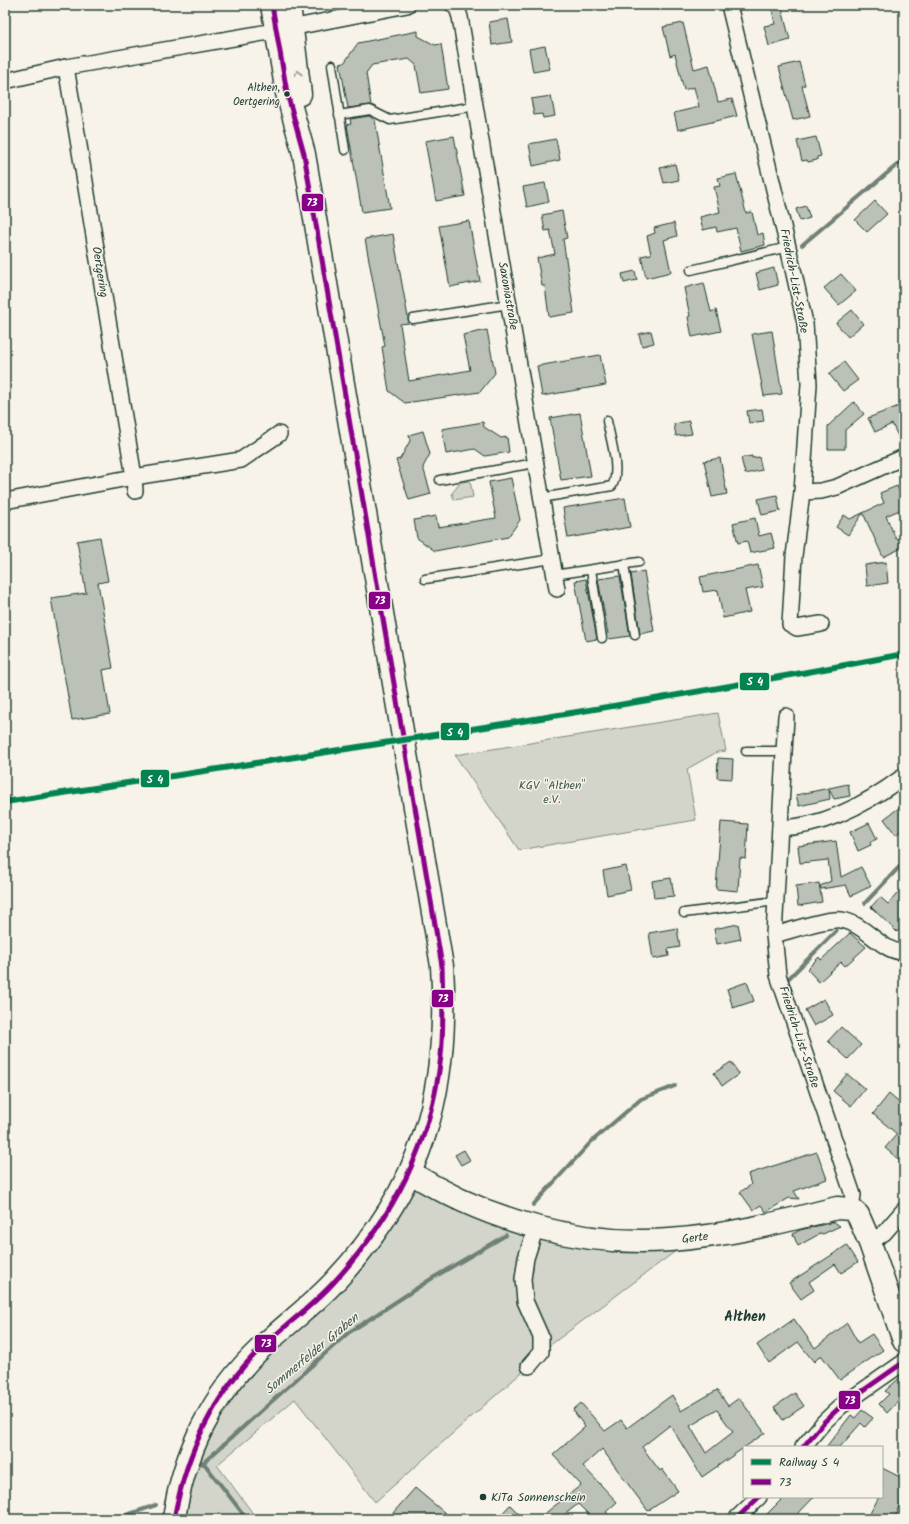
<svg xmlns="http://www.w3.org/2000/svg" width="909" height="1524" viewBox="0 0 909 1524" font-family="Kalam,sans-serif">
	<rect width="100%" height="100%" fill="#f7f3e8"/>
	<filter id="ink" filterUnits="userSpaceOnUse"><feTurbulence type="fractalNoise" baseFrequency=".025" numOctaves="2"/><feDisplacementMap in="SourceGraphic" scale="8" xChannelSelector="R" yChannelSelector="G"/><feConvolveMatrix kernelMatrix="1 2 1 2 8 2 1 2 1" color-interpolation-filters="sRGB"/></filter>
	<g filter="url(#ink)">
		<g fill="#d3d5ca" stroke="#79897f">
			<polygon points="470,481 473,497 454,500 452,493 461,482"/>
			<polygon points="718,713 726,751 717,752 687,769 696,820 519,850 455,755"/>
			<polygon points="411,1173 536,1227 693,1238 541,1352 529,1366 375,1502 295,1399 217,1465 257,1519 174,1519 195,1442"/>
		</g>
		<g fill="none" stroke-linecap="round" stroke-linejoin="round">
			<g stroke="#6f8077" stroke-width="4">
				<polyline points="802,245 904,159"/>
				<polyline points="865,903 904,862"/>
				<polyline points="787,980 836,931"/>
				<polyline points="533,1205 591,1142 641,1099 675,1086"/>
				<polyline points="203,1462 247,1519"/>
				<polyline points="202,1464 348,1333 431,1279 506,1235"/>
				<polyline points="115,1519 156,1505"/>
			</g>
		</g>
		<g fill="#bbc1b6" stroke="#1f3d34" fill-rule="evenodd">
			<polygon points="771,5 781,5 790,40 769,46 764,26 775,24"/>
			<polygon points="508,19 512,42 492,45 489,22"/>
			<polygon points="683,23 694,69 709,65 718,102 732,99 737,116 678,130 674,113 699,107 694,87 684,90 675,54 670,56 663,27"/>
			<polygon points="418,31 418,36 435,45 441,44 448,89 421,93 416,65 409,59 372,65 366,73 371,105 348,108 340,64 344,63 358,43"/>
			<polygon points="545,46 550,69 533,72 529,49"/>
			<polygon points="799,62 805,85 802,86 810,116 793,120 779,67"/>
			<polygon points="551,96 555,116 543,118 542,114 534,115 531,99"/>
			<polygon points="369,116 375,120 390,208 362,212 347,125 351,124 350,119"/>
			<polygon points="454,136 465,196 436,201 425,141"/>
			<polygon points="816,137 821,156 817,157 817,160 808,162 807,160 802,161 797,141"/>
			<polygon points="556,139 560,160 533,166 529,144"/>
			<polygon points="675,164 679,180 664,183 660,168"/>
			<polygon points="736,174 746,213 752,212 757,235 763,233 765,245 741,251 736,228 717,232 716,227 703,230 700,217 720,212 714,187 720,186 718,178"/>
			<polygon points="545,183 549,202 527,207 523,187"/>
			<polygon points="875,201 887,214 867,232 855,220"/>
			<polygon points="806,206 810,218 800,221 796,209"/>
			<polygon points="562,211 567,238 563,239 574,313 549,317 545,286 542,286 537,258 555,254 550,230 545,231 542,215"/>
			<polygon points="469,221 480,281 450,287 439,226"/>
			<polygon points="674,223 677,236 664,240 671,272 646,278 641,256 651,254 647,236 655,233 654,228"/>
			<polygon points="393,234 409,323 400,324 409,381 470,370 463,335 487,330 495,373 480,392 405,403 389,391 382,347 385,346 365,239"/>
			<polygon points="774,268 778,285 760,290 756,273"/>
			<polygon points="635,271 637,280 624,283 622,274"/>
			<polygon points="841,274 856,291 839,305 824,288"/>
			<polygon points="704,283 711,312 716,310 721,331 692,337 688,317 690,316 684,288"/>
			<polygon points="852,310 863,324 848,337 836,323"/>
			<polygon points="651,331 654,343 642,346 639,334"/>
			<polygon points="772,331 782,394 764,396 752,334"/>
			<polygon points="600,355 606,385 542,396 537,366"/>
			<polygon points="844,362 858,380 843,391 829,374"/>
			<polygon points="854,402 864,414 845,430 845,449 828,449 828,426"/>
			<polygon points="904,404 904,448 892,424 875,432 868,418"/>
			<polygon points="762,409 764,421 749,423 747,411"/>
			<polygon points="580,413 591,476 561,480 550,418"/>
			<polygon points="689,421 692,434 676,436 674,424"/>
			<polygon points="483,422 484,427 501,438 507,437 509,452 485,456 475,449 446,454 442,429"/>
			<polygon points="423,431 430,454 423,467 431,494 409,500 396,460 400,459 410,441 409,435"/>
			<polygon points="752,456 752,458 759,457 762,470 745,474 741,458"/>
			<polygon points="720,458 727,494 712,497 704,461"/>
			<polygon points="511,478 520,520 508,537 435,551 417,538 414,520 436,516 438,527 496,518 489,482"/>
			<polygon points="897,486 904,503 904,508 886,516 896,539 904,536 904,547 883,557 863,513 848,535 836,527 844,515 850,519 884,503 880,493"/>
			<polygon points="777,495 780,511 762,515 758,499"/>
			<polygon points="625,498 630,527 568,538 563,508"/>
			<polygon points="755,518 759,536 771,533 775,548 750,553 747,541 738,543 733,523"/>
			<polygon points="100,537 108,581 98,583 113,668 103,670 110,714 72,720 51,598 86,593 77,541"/>
			<polygon points="886,562 888,583 867,586 865,565"/>
			<polygon points="758,565 763,587 745,590 750,612 723,618 718,590 703,592 700,577"/>
			<polygon points="644,571 654,631 640,634 631,574"/>
			<polygon points="620,576 630,636 609,639 598,579"/>
			<polygon points="586,579 597,639 586,641 575,581"/>
			<polygon points="718,758 733,759 732,779 717,778"/>
			<polygon points="848,784 850,796 834,799 829,789 830,799 799,806 796,795"/>
			<polygon points="904,804 904,828 896,835 884,819"/>
			<polygon points="721,822 748,824 746,859 740,858 738,891 716,889"/>
			<polygon points="869,823 877,839 870,842 871,845 858,851 850,832"/>
			<polygon points="836,841 841,877 861,867 871,886 851,896 846,885 821,889 820,886 831,881 828,860 800,863 798,846"/>
			<polygon points="626,866 631,890 607,895 603,871"/>
			<polygon points="671,878 674,896 654,898 652,881"/>
			<polygon points="819,883 822,902 798,906 796,886"/>
			<polygon points="904,886 904,924 897,932 871,907 880,897 888,904"/>
			<polygon points="738,924 741,939 717,944 714,929"/>
			<polygon points="677,928 680,947 668,949 669,956 653,959 649,933"/>
			<polygon points="850,933 866,947 845,966 841,962 819,982 807,969 819,957 821,960"/>
			<polygon points="747,982 754,1001 733,1008 727,989"/>
			<polygon points="824,999 833,1015 814,1026 805,1010"/>
			<polygon points="841,1027 861,1045 848,1059 828,1041"/>
			<polygon points="731,1062 739,1074 722,1086 714,1073"/>
			<polygon points="847,1074 865,1089 851,1106 833,1091"/>
			<polygon points="889,1094 904,1107 904,1164 885,1148 897,1134 873,1114"/>
			<polygon points="464,1150 470,1160 461,1165 455,1155"/>
			<polygon points="817,1152 827,1179 794,1191 799,1199 789,1198 766,1212 761,1205 753,1210 740,1192 751,1185 748,1174"/>
			<polygon points="834,1222 840,1226 823,1234 821,1233 798,1246 793,1234 800,1230"/>
			<polygon points="847,1245 858,1262 841,1273 835,1264 809,1282 814,1290 801,1299 789,1283"/>
			<polygon points="794,1319 815,1348 847,1323 858,1343 872,1334 883,1350 840,1380 821,1355 814,1362 798,1342 769,1363 757,1345"/>
			<polygon points="904,1374 904,1395 887,1413 879,1404 889,1394 885,1391"/>
			<path d="M717,1390L728,1406L739,1398L765,1433L702,1477L670,1425L642,1447L660,1471L662,1469L678,1491L648,1511L602,1449L583,1466L617,1502L606,1512L613,1519H593L578,1504L559,1519H538L581,1485L553,1455L585,1427L573,1410L581,1403L605,1431L621,1420L627,1428L672,1395L681,1411ZM717,1410L733,1432L706,1453L690,1426Z"/>
			<polygon points="795,1393 804,1406 783,1420 774,1407"/>
			<polygon points="862,1410 873,1418 865,1427 861,1423 840,1447 826,1447 851,1415 855,1418"/>
			<polygon points="882,1468 904,1479 904,1498 897,1510 898,1511 894,1519 867,1519 879,1497 882,1497"/>
			<polygon points="415,1488 452,1519 398,1519 392,1514"/>
			<polygon points="784,1497 814,1497 793,1519 762,1519"/>
			<polygon points="510,1505 524,1519 497,1519"/>
		</g>
		<g fill="none" stroke-linecap="round" stroke-linejoin="round">
			<g stroke="#1f3d34" stroke-width="11">
				<g id="lane">
					<polyline points="332,65 345,150"/>
					<polyline points="339,115 370,110 390,120 475,106"/>
					<polyline points="691,270 788,247"/>
					<polyline points="413,319 509,304"/>
					<polyline points="440,480 535,463"/>
					<path d="M541,498L612,486C621,471 610,437 607,421"/>
					<polyline points="624,564 635,635"/>
					<polyline points="591,570 602,638"/>
					<polyline points="554,575 639,562"/>
					<polyline points="425,579 552,559"/>
					<polyline points="746,751 784,751"/>
					<polyline points="684,913 776,901"/>
				</g>
			</g>
			<g stroke="#1f3d34" stroke-width="18">
				<g id="street">
					<polyline points="453,5 457,8 460,17 557,589"/>
					<polyline points="729,5 788,247 805,323 809,384 802,492 794,556 790,624 797,628 821,624"/>
					<polyline points="5,81 66,67 275,31 407,5"/>
					<polyline points="135,491 134,477 241,460 279,434"/>
					<polyline points="802,492 821,491 837,487 904,457"/>
					<polyline points="5,501 134,477 66,67"/>
					<polyline points="786,716 774,935 778,975 853,1195 851,1209"/>
					<path d="M780,828C825,827 868,803 904,776"/>
					<path d="M774,935C790,931 827,918 841,920C865,923 882,953 904,952"/>
					<polyline points="870,1243 884,1233 904,1210"/>
					<polyline points="529,1366 541,1352 541,1337 525,1301 523,1279 526,1258 536,1227"/>
					<polyline points="803,1447 824,1422 841,1406 904,1362"/>
					<polyline points="736,1519 759,1497"/>
				</g>
			</g>
			<g stroke="#1f3d34" stroke-width="25">
				<g id="secondary">
					<polyline points="289,5 300,94"/>
					<path d="M411,1173C486,1220 580,1247 670,1240C727,1236 782,1222 837,1208L851,1209L858,1215L870,1243L904,1341"/>
					<path d="M174,1519C183,1454 213,1393 261,1348C285,1325 313,1305 335,1281C422,1188 450,1092 442,966L304,154L287,93L272,5"/>
				</g>
			</g>
			<use href="#lane" stroke="#f7f3e8" stroke-width="8"/>
			<use href="#street" stroke="#f7f3e8" stroke-width="15"/>
			<use href="#secondary" stroke="#f7f3e8" stroke-width="22"/>
			<g stroke="#f7f3e8" stroke-width="8">
				<g id="bus-1">
					<polyline points="803,1447 824,1422 841,1406 904,1362"/>
					<path d="M174,1519C186,1453 213,1395 261,1348C285,1325 313,1306 335,1281C394,1216 431,1144 441,1056C444,1026 443,996 442,966L304,154L287,93L272,5"/>
					<polyline points="736,1519 759,1497"/>
				</g>
			</g>
			<use href="#bus-1" stroke="#808" stroke-width="5"/>
			<g stroke="#f7f3e8" stroke-width="9">
				<path id="rail-1" d="M5,802C305,755 606,711 904,654"/>
			</g>
			<use href="#rail-1" stroke="#028351" stroke-width="6"/>
		</g>
		<defs><path id="oneway-chevron" d="M-2-3.5L2.5 0L-2 3.5" fill="none" stroke-width="1.6" stroke-linecap="round" stroke-linejoin="round"/></defs>
		<use stroke="#8b988e" href="#oneway-chevron" transform="translate(298 73) rotate(-96)"/>
	</g>
	<g fill="#1f3d34" stroke="#f7f3e8" stroke-width="1.5">
		<circle cx="287" cy="94" r="3.5"/>
		<circle cx="483" cy="1497" r="4"/>
	</g>
	<g text-anchor="middle" dominant-baseline="central" stroke-width="3" stroke-linejoin="round" paint-order="stroke">
		<g font-size="11" fill="#1f3d34" stroke="#f7f3e8" text-anchor="end">
			<text x="280" y="88">Althen,<tspan x="280" dy="14">Oertgering</tspan></text>
		</g>
		<g font-size="12" fill="#1f3d34" stroke="#f7f3e8">
			<text transform="translate(100 272) rotate(81)">Oertgering</text>
			<text transform="translate(794 281) rotate(79)">Friedrich-List-Straße</text>
			<text transform="translate(508 296) rotate(80)">Saxoniastraße</text>
			<text transform="translate(799 1037) rotate(72)">Friedrich-List-Straße</text>
			<text transform="translate(695 1238) rotate(-7)">Gerte</text>
		</g>
		<g font-size="12" fill="#435b52" stroke="#f7f3e8">
			<text x="552" y="785">KGV "Althen"<tspan x="552" dy="14">e.V.</tspan></text>
		</g>
		<g font-size="12" fill="#1f3d34" stroke="#f7f3e8" text-anchor="start">
			<text x="491" y="1497">KiTa Sonnenschein</text>
		</g>
		<g font-size="13" font-style="italic" fill="#405950" stroke="#f7f3e8">
			<text transform="translate(312 1354) rotate(-40)">Sommerfelder Graben</text>
		</g>
		<g font-size="14" font-weight="bold" fill="#1f3d34" stroke="#f7f3e8">
			<text x="745" y="1317">Althen</text>
		</g>
	</g>
	<g stroke="#f7f3e8" stroke-width="1.5">
		<rect x="301" y="193" width="23" height="19" rx="4" fill="#808"/>
		<rect x="368" y="591" width="23" height="19" rx="4" fill="#808"/>
		<rect x="739" y="672" width="31" height="19" rx="4" fill="#028351"/>
		<rect x="440" y="722" width="30" height="19" rx="4" fill="#028351"/>
		<rect x="140" y="769" width="30" height="19" rx="4" fill="#028351"/>
		<rect x="431" y="989" width="23" height="19" rx="4" fill="#808"/>
		<rect x="254" y="1334" width="23" height="19" rx="4" fill="#808"/>
		<rect x="838" y="1390" width="23" height="20" rx="4" fill="#808"/>
	</g>
	<g font-size="11" text-anchor="middle" font-weight="bold" fill="#fff">
		<text x="312" y="206">73</text>
		<text x="380" y="604">73</text>
		<text x="755" y="685">S 4</text>
		<text x="455" y="736">S 4</text>
		<text x="155" y="783">S 4</text>
		<text x="443" y="1002">73</text>
		<text x="266" y="1347">73</text>
		<text x="850" y="1404">73</text>
	</g>
	<rect width="909" height="1524" fill="none" stroke="#f7f3e8" stroke-width="20"/>
	<rect x="10" y="10" width="889" height="1504" fill="none" stroke="#1f3d34" stroke-width="1.5" filter="url(#ink)"/>
	<rect x="743" y="1446" width="140" height="52" fill="#f7f3e8" stroke="#a1aaa0"/>
	<rect x="751" y="1459" width="20" height="6" fill="#028351" stroke="#a1aaa0"/>
	<text x="779" y="1466" font-size="12" fill="#1f3d34">Railway S 4</text>
	<rect x="751" y="1479" width="20" height="6" fill="#880088" stroke="#a1aaa0"/>
	<text x="779" y="1486" font-size="12" fill="#1f3d34">73</text>
</svg>
